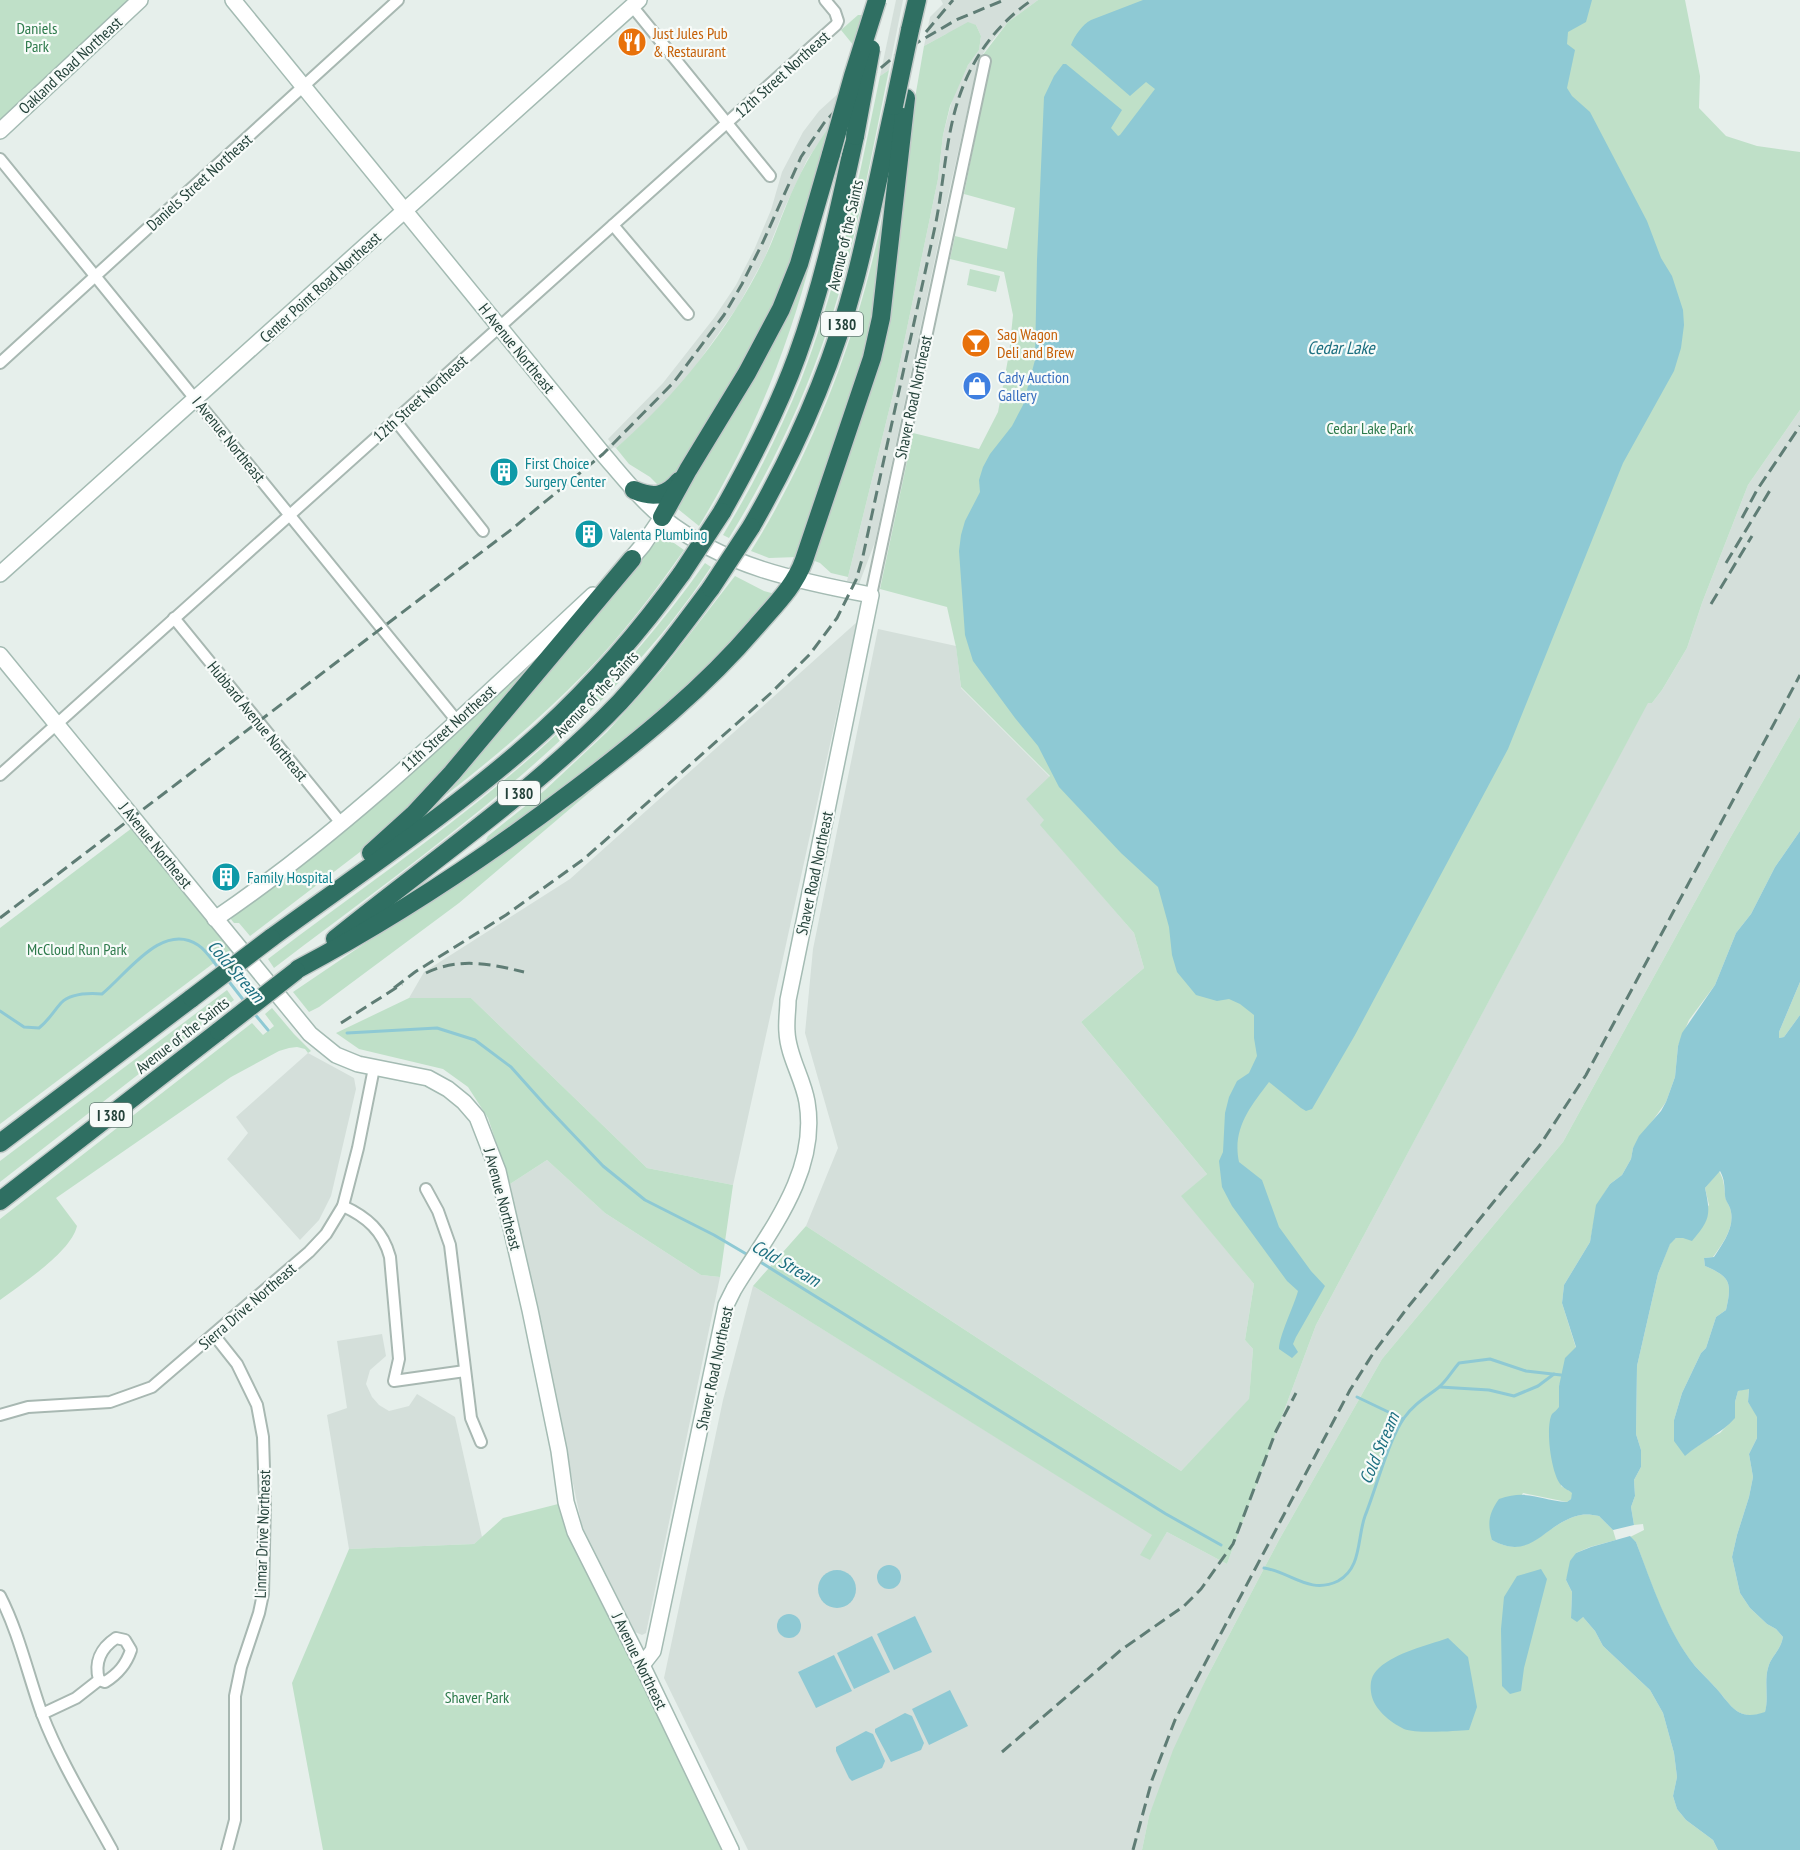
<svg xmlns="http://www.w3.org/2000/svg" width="1800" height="1850" viewBox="0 0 1800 1850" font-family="'PT Sans Narrow',sans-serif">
	<rect width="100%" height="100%" fill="#e6efeb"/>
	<g fill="#d4dfda">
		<polygon points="896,0 903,0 889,70 880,76"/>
		<polygon points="941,0 1038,0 1008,22 988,46 979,60 951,183 875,542 859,584 847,581 895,386 938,179 943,135 953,97 968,65 979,50 981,36 976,25 946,34 924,46 930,17 943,4"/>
		<polygon points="842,90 833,122 807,160 785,207 765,257 738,306 692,371 670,397 643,425 616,448 614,447 610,450 607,447 611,443 608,439 663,383 714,318 736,285 754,250 771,210 782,172 803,132 819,111"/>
		<polygon points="1800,410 1800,717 1729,840 1563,1142 1382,1359 1279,1540 1206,1679 1149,1816 1142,1850 748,1850 664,1678 723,1400 753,1286 1153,1535 1141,1554 1150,1559 1167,1532 1227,1564 1316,1325 1648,702 1652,703 1662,690 1687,648 1702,603 1748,485"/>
		<polygon points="857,622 733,1185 647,1168 471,998 409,998 424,972 570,879"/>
		<polygon points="878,629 956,646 961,688 1050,777 1045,821 1041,825 1134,933 1144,968 1081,1022 1207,1174 1182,1196 1254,1284 1245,1340 1253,1349 1249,1400 1181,1471 806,1226 838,1148 805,1033 813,949"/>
		<polygon points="308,1053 354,1078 356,1089 331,1196 319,1220 300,1240 227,1159 248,1133 236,1117"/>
		<polygon points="547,1160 605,1213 701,1275 720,1277 646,1633 642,1635 635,1632 582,1526 510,1184"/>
		<polygon points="382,1334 386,1356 370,1370 366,1384 372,1397 379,1405 389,1411 409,1406 417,1394 455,1417 482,1537 474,1544 349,1549 327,1415 347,1408 337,1341"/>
	</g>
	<g fill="#bfe0c8">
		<polygon points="0,0 129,0 0,120"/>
		<polygon points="1038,0 1685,0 1700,76 1699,108 1726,136 1757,146 1800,152 1800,410 1748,485 1702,603 1687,648 1662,690 1652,703 1648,703 1316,1325 1227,1564 1167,1532 1150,1560 1140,1555 1152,1535 753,1286 806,1226 1181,1471 1249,1399 1253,1349 1245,1340 1254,1284 1181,1196 1207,1174 1081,1022 1144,968 1134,933 1040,825 1044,820 1026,799 1050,776 961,687 956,647 947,607 880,589 913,433 979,449 998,412 1009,354 1013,315 1004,272 950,259 955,236 1007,249 1015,208 964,194 990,63 979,60 1008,22"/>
		<polygon points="858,15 862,15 854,46 841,30"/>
		<polygon points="968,22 976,25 981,36 979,50 968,65 950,106 943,135 938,179 895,386 848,577 831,573 820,563 812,560 842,469 905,156 924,46"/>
		<path d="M889,70C871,156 856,244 828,328C803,402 770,471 729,538L723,535C753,485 779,434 801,380C839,282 859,178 880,76Z"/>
		<path d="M833,122L803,232L768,321L674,478L659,486L650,477L629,464L616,448C676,396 730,329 765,257C773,241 779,223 786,206C798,176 813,148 833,122Z"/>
		<path d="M887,213L866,360L798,557L769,558L751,551C815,448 859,332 883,214Z"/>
		<path d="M808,254L812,255C788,350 750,442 699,526L673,505Z"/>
		<polygon points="970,269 1000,276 996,292 967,285"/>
		<path d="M655,538L674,543L684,550C654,593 622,635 586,672C543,716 496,756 447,794L445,790L630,574L657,541Z"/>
		<path d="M705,563L711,567C600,734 431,848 274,968L268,959C365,885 469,816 559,732C613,681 662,624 705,563Z"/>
		<polygon points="735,576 764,591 775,594 729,651 601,763 489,843 486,840 488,836 544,791 607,732 662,670"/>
		<polygon points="551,645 447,769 373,842 250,936 239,923 234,923 230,918 233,914"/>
		<path d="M1800,717V831L1775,867L1751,914L1736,933L1715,985L1689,1020L1678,1046L1675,1077L1666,1102L1633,1148L1631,1159L1622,1175L1610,1184L1597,1205L1590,1242L1564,1285L1562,1303L1576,1348L1559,1386L1561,1486L1573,1493L1571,1499L1567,1502L1523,1493L1492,1540C1531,1562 1545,1522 1581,1515C1587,1514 1593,1515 1599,1516L1613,1530L1616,1540L1590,1547L1576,1553L1566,1580L1572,1592L1571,1618L1583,1617L1595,1631L1603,1646L1650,1690L1663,1713L1674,1753L1677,1777L1673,1796L1677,1809L1686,1820L1713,1840L1718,1850H1142L1149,1816L1173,1750L1206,1679L1279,1540L1382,1359L1563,1142L1729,840Z"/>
		<polygon points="602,777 604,780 459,903 319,1007 309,1012 293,992 463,877"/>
		<polygon points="132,828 231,950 0,1124 0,928"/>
		<polygon points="1800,982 1800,1015 1784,1037 1779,1038 1779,1032"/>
		<polygon points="227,990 234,1000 0,1182 0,1161"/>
		<polygon points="409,998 471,998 647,1168 733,1185 720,1277 701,1275 605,1213 547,1160 510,1184 488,1118 468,1087 443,1069 359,1049 336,1033"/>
		<path d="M272,1008L294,1034L311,1051L308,1053L305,1049L297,1047L289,1048L279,1051L231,1077L56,1198L77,1226C71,1252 23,1283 0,1300V1219L252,1023L263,1035L274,1026L265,1014Z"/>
		<path d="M1719,1171C1724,1180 1724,1185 1725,1194C1725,1199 1728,1203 1730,1208C1736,1226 1723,1243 1713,1257L1704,1258L1705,1266C1731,1277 1732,1283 1726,1310L1716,1317L1706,1348L1701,1353L1682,1393L1674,1420L1685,1455L1709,1438L1720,1433L1734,1418L1735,1402L1738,1391L1749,1388L1748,1402L1758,1417L1757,1438L1749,1454L1753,1477L1749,1497L1737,1535L1732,1557L1740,1593L1750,1608L1767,1624L1776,1629L1783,1637C1780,1652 1771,1656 1768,1668C1764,1682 1769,1698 1765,1713C1735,1721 1732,1705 1714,1686C1708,1679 1701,1673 1695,1666C1667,1632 1651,1583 1636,1542L1630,1537L1644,1530L1643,1524L1634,1525L1631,1507L1635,1496L1634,1480L1641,1467V1450L1636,1434L1637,1366L1658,1274L1670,1243L1676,1238H1683L1709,1205L1705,1188Z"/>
		<polygon points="566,1502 731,1850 323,1850 292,1683 349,1549 474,1544 503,1518"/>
	</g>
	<g fill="#8ec9d4">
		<path d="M1143,0H1592L1586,22L1568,32L1567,44L1575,50L1567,88L1572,96L1590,112L1647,221L1661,258L1672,276L1683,310L1684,325L1681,348L1674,371L1623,463L1508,749L1355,1035L1312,1109L1306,1111L1301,1108L1269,1082C1250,1107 1232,1129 1239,1162L1262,1180L1279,1227L1311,1271L1325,1286L1296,1337L1293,1344L1298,1352L1292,1358L1279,1349C1279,1336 1294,1306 1298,1291L1287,1281L1232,1206L1222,1187L1219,1161L1223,1152L1225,1113L1229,1097L1237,1081L1249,1073L1257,1056L1254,1038V1015L1240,1004L1229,999L1217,1001L1196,995L1177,972L1172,955L1169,927L1158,887L1121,853L1059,787L1038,746L1015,718L973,661L965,635L959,551L961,535L965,521L980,492L979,480L983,467L990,454L1012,426L1023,405L1035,360L1037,260L1044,97L1054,76L1063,64H1066L1122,110L1111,128L1118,136L1120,135L1155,89L1146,82L1130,96L1071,45C1075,35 1082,25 1091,20Z"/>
		<path d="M1800,831V982L1779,1032V1038L1784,1037L1800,1015V1850H1718L1713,1840L1686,1820L1677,1809L1673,1796L1677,1777L1674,1753L1663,1713L1650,1690L1603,1646L1595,1631L1583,1617L1577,1622L1571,1618L1572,1592L1566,1580L1570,1561L1576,1553L1591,1547L1630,1536L1636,1542C1652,1584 1667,1631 1695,1666C1701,1673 1708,1679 1714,1686C1732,1705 1736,1722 1765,1712C1769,1698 1764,1682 1768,1668C1771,1656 1780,1652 1783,1637L1776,1629L1767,1624L1750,1608L1740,1593L1732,1557L1737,1535L1749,1497L1753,1477L1749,1454L1757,1438V1417L1748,1402L1749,1389L1738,1391L1735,1402V1418C1721,1434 1701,1442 1685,1456L1674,1441V1420L1682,1393L1701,1353L1706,1348L1716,1317L1726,1310C1732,1283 1731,1277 1705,1266L1704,1258L1714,1257C1723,1243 1736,1226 1730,1208C1728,1203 1725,1200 1725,1195C1724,1185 1725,1180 1720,1171L1705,1188C1711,1215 1710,1220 1692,1241L1683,1238H1676L1670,1244L1658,1274L1637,1366L1636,1434L1641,1450V1467L1634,1480L1635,1496L1631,1507L1634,1525L1613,1530L1599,1516C1593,1515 1587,1514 1581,1515C1544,1522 1533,1563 1492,1540C1487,1523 1489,1513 1499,1499C1528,1489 1539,1500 1567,1502L1571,1499L1572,1493C1569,1490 1564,1489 1561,1485C1551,1474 1545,1427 1552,1414C1554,1412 1557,1410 1559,1407V1386L1565,1358L1576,1347L1562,1303L1564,1285L1590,1242L1596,1205L1610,1184L1622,1175L1631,1159L1633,1148L1639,1136L1661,1111L1666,1102L1675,1077L1678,1046L1682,1033L1715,985L1736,933L1751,914L1775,867Z"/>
		<circle cx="889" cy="1577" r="12"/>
		<polygon points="1541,1569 1547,1579 1524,1668 1521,1691 1510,1694 1502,1686 1501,1629 1504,1597 1517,1576"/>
		<circle cx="837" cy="1589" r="19"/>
		<circle cx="789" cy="1626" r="12"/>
		<polygon points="915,1616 932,1652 894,1670 877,1634"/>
		<polygon points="872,1636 890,1672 854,1689 837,1653"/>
		<path d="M1448,1638L1468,1657L1477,1707L1469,1730C1456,1731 1416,1734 1404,1729C1390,1722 1373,1709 1371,1692C1370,1683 1371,1675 1379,1668C1397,1652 1426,1646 1448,1638Z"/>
		<polygon points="834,1655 852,1691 816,1708 798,1672"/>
		<polygon points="950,1690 968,1726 929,1745 912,1709"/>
		<polygon points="905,1713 912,1716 924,1743 921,1750 891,1762 875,1732 875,1729"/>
		<polygon points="866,1731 873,1734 885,1761 882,1768 852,1781 849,1778 836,1751 836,1747"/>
	</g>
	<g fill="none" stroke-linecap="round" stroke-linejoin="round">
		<g stroke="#8ec9d4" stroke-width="3">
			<polyline points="227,979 245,1002"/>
			<path d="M0,1011L24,1027L39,1028C49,1020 53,1012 61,1003C71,993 89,993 102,994C127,974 162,921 198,945C206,950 213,961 219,969"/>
			<polyline points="253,1012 268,1030"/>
			<polyline points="347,1033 437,1028 475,1040 511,1067 545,1105 603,1166 645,1200 714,1235 748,1255"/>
			<polyline points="757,1260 1166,1514 1221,1545"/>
			<polyline points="1440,1387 1489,1390 1514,1396 1538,1386 1554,1374"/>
			<polyline points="1357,1397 1403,1419"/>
			<path d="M1264,1568C1291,1572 1309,1595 1338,1581C1362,1568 1357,1538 1365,1516C1376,1489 1388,1441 1404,1418C1414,1404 1425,1398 1438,1388C1446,1382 1452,1371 1459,1363L1490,1359L1526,1371L1561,1375"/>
		</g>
		<g stroke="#a8b8b2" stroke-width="14">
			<g id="street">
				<polyline points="632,6 770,176"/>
				<polyline points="0,159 457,721"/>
				<polyline points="613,225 688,314"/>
				<polyline points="0,363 398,0"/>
				<polyline points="395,420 483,531"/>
				<polyline points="871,595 985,61"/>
				<polyline points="174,618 341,823"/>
				<polyline points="0,775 836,25 838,21 835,12 825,0"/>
				<polyline points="426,1189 438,1211 450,1245 471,1418 481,1442"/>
				<path d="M343,1206C367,1217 383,1231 390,1257L399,1359L394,1381L465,1371"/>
				<polyline points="214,1335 237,1364 257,1405 263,1437 265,1501 263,1594 259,1613 241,1667 235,1696 235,1820 227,1850"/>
				<polyline points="0,1415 28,1407 110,1402 152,1387 309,1252 326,1234 343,1206 358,1148 374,1068"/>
				<path d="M0,1596C19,1633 28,1675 42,1714C60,1761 88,1806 112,1850"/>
				<path d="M42,1714L76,1698L99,1680L105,1682C118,1674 126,1665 131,1650L125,1640L116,1638C101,1648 94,1662 99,1680"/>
			</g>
		</g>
		<g stroke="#a4bbb3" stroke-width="18">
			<g id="secondary">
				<path d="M233,0L603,454C622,476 640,499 663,518C723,566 797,581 871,595L788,1000C788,1010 786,1021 787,1032C788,1056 803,1078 807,1102C819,1173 768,1233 734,1289L726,1305L653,1651L642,1665"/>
				<polyline points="0,131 140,0"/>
				<polyline points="624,567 643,545 662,517"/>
				<polyline points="0,574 639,0"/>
				<polyline points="0,655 310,1034 336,1055 358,1064 428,1078 448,1089 464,1102 477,1117 498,1171 530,1310 559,1451 566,1502 575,1532 642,1665 731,1850"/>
				<path d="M215,919C352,826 471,708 593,595"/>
			</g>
		</g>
		<g stroke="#c2cac8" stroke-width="21">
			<g id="highway">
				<polyline points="910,30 917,0"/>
				<path d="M634,490C652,498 666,497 679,481"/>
				<path d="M722,512C750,462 777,411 797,356C823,285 839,210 855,136"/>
				<polyline points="662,517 688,470 747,373 781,309 799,264 831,154"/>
				<path d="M751,527C796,449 832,367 855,280C870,223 881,164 894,106"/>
				<polyline points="371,853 413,815 452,773 632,559"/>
				<path d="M271,938C363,871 459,807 543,731C595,683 641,630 682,573"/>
				<path d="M335,939C431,861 535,791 620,702C653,666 682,627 711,588"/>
				<path d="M298,969C396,917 489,855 577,788C641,739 704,688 756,627C774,606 795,586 804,560L872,358L881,318L906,98"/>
				<polyline points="0,1143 192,998"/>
				<polyline points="0,1201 219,1031"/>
			</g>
		</g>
		<use href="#street" stroke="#fff" stroke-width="10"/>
		<use href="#secondary" stroke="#fff" stroke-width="15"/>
		<use href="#highway" stroke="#2f6f62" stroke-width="18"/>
		<g stroke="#5f7d75" stroke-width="3" stroke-dasharray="12 6" stroke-linecap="butt">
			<polyline points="926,32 953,0"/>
			<polyline points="1742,518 1757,490 1800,426"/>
			<polyline points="1726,563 1772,487"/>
			<polyline points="1711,604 1752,536"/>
			<polyline points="0,918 512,529 603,454 674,382 724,315 742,284 763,242 801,157 824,123 856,89 896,55 956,20 1004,0"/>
			<path d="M426,973C459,957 491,964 524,972"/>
			<path d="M394,988L415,972L506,915L584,859L771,693L810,654L837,618L856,580L863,556C887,444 912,333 936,222C945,176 946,127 964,84C978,50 1001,21 1032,0"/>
			<polyline points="341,1023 402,984"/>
			<polyline points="1002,1752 1121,1650 1184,1606 1201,1589 1233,1544 1276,1431 1296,1393"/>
			<polyline points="1133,1850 1152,1780 1175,1720 1350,1390 1374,1352 1408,1307 1540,1145 1586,1075 1800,675"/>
		</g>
		<g stroke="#c2cac8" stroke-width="21" stroke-linecap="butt">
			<g id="highway-bridge">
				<polyline points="894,106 910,30"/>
				<polyline points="855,136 871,49"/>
				<polyline points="831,154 853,76 877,0"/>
				<polyline points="682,573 722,512"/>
				<polyline points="711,588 751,527"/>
				<polyline points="192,998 271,938"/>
				<polyline points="219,1031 296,971"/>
			</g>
		</g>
		<use href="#highway-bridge" stroke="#2f6f62" stroke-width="18"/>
	</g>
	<defs>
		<g id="restaurant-disc" transform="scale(1.5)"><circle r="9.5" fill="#e8710a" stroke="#f7fbf9"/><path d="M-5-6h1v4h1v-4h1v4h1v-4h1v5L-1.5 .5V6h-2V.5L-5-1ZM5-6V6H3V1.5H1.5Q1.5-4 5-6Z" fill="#fff"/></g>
		<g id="bar-disc" transform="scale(1.5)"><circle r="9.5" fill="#e8710a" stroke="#f7fbf9"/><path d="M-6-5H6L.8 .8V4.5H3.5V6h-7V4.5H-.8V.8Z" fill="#fff"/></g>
		<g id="shop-disc" transform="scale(1.5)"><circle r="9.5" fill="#3f7fe0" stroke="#f7fbf9"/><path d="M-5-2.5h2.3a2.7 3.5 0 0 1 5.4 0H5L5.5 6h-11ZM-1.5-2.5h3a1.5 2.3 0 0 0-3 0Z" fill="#fff"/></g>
		<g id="building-disc" transform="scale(1.5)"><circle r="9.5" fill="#0f9aa8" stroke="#f7fbf9"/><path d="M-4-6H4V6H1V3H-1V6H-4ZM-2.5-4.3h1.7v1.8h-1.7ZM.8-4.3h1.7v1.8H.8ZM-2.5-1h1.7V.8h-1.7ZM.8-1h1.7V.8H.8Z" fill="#fff"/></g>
	</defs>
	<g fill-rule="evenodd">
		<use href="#restaurant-disc" x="632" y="42"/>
		<use href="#bar-disc" x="976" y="343"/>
		<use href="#shop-disc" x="977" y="386"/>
		<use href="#building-disc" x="504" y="472"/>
		<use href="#building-disc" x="589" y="534"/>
		<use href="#building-disc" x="226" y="877"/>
	</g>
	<g text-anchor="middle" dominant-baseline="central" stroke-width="4.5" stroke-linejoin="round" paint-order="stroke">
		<g fill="#f7fbf9" stroke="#637a73" stroke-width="1.5">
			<rect x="821" y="312" width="42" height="24" rx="4.5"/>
			<rect x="498" y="781" width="42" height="24" rx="4.5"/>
			<rect x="90" y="1103" width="42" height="24" rx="4.5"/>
		</g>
		<g font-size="15" font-weight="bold" fill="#24423a">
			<text x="842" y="324">I 380</text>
			<text x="519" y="793">I 380</text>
			<text x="111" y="1115">I 380</text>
		</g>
		<g font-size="16" fill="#2d7a4b" stroke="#f7fbf9">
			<text x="37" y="28">Daniels<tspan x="37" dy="18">Park</tspan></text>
			<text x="1370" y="428">Cedar Lake Park</text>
			<text x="77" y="949">McCloud Run Park</text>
			<text x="477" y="1697">Shaver Park</text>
		</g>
		<g font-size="16" fill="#c56008" stroke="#f7fbf9" text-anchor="start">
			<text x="653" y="33">Just Jules Pub<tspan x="653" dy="18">&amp; Restaurant</tspan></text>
			<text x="997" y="334">Sag Wagon<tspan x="997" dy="18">Deli and Brew</tspan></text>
		</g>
		<g font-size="16" fill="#24423a" stroke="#f7fbf9">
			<text transform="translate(70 65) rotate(-43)">Oakland Road Northeast</text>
			<text transform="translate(782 74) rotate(-42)">12th Street Northeast</text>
			<text transform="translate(199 182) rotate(-42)">Daniels Street Northeast</text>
			<text transform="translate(845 235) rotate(-77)">Avenue of the Saints</text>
			<text transform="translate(320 287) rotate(-42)">Center Point Road Northeast</text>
			<text transform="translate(517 348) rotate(51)">H Avenue Northeast</text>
			<text transform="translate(913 397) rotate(-78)">Shaver Road Northeast</text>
			<text transform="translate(420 398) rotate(-42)">12th Street Northeast</text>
			<text transform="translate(229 439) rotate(51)">I Avenue Northeast</text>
			<text transform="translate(596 694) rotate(-46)">Avenue of the Saints</text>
			<text transform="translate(258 721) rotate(51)">Hubbard Avenue Northeast</text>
			<text transform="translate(448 728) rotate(-42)">11th Street Northeast</text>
			<text transform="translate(156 845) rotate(51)">J Avenue Northeast</text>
			<text transform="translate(814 873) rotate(-78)">Shaver Road Northeast</text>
			<text transform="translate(182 1035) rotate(-38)">Avenue of the Saints</text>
			<text transform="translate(503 1199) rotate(75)">J Avenue Northeast</text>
			<text transform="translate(247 1306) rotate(-41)">Sierra Drive Northeast</text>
			<text transform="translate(714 1368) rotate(-78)">Shaver Road Northeast</text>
			<text transform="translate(262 1534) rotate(-88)">Linmar Drive Northeast</text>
			<text transform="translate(640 1661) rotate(64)">J Avenue Northeast</text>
		</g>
		<g font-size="16" fill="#366cbe" stroke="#f7fbf9" text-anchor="start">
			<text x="998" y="377">Cady Auction<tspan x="998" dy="18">Gallery</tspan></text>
		</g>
		<g font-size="16" fill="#0d838f" stroke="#f7fbf9" text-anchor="start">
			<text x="525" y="463">First Choice<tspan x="525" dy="18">Surgery Center</tspan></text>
			<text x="610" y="534">Valenta Plumbing</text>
			<text x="247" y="877">Family Hospital</text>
		</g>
		<g font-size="18" font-style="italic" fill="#1c6f80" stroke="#f7fbf9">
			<text x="1341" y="347">Cedar Lake</text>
			<text transform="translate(236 971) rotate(49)">Cold Stream</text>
			<text transform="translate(786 1263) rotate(30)">Cold Stream</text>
			<text transform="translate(1379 1448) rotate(-67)">Cold Stream</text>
		</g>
	</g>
</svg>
